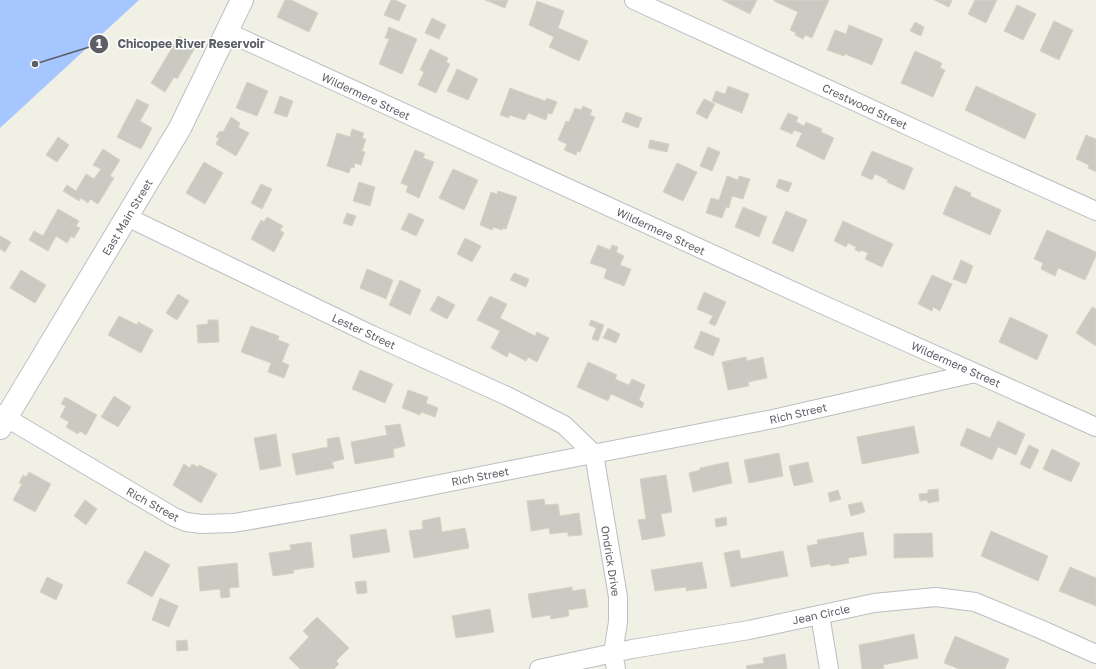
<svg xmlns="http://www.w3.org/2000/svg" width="1096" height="669" viewBox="0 0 1096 669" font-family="'Golos Text',sans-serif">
	<rect width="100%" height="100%" fill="#f0f0e5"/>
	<polygon fill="#a6c6ff" points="0,0 139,0 0,128"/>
	<g fill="#cbcac2" stroke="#d5d3c3">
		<polygon points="285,0 291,0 318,13 309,32 277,17"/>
		<polygon points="391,0 395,0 406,5 399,21 384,15"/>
		<polygon points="485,0 508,0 505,8"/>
		<polygon points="722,0 757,0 750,14"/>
		<polygon points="774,0 829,0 812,38 805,35 803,39 795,35 796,33 790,30 798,12 774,1"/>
		<polygon points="934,0 952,0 949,7"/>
		<polygon points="975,0 997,0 986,23 968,14"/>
		<polygon points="537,1 564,11 558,28 588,41 579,61 549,47 554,37 529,25"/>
		<polygon points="1017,5 1036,14 1023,40 1004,31"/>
		<polygon points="432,18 446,25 439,39 425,33"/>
		<polygon points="1054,21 1073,30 1059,60 1040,51"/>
		<polygon points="915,22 924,27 921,36 910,31"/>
		<polygon points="849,25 883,39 872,65 845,54 844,56 827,50 835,30 846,34"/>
		<polygon points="389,27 417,39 402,74 379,64 389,39 385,38"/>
		<polygon points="179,36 196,46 177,79 174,77 165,92 151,83"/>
		<polygon points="430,49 448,58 446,62 450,64 436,93 418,85 424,72 420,70"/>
		<polygon points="915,51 942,63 940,68 945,70 933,97 901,83"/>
		<polygon points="457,69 478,79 468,100 447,91"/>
		<polygon points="247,82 268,91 257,116 236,108"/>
		<polygon points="728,86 749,94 742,113 712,101 716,91 725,94"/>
		<polygon points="976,86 1036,114 1025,139 965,110"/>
		<polygon points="510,88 545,101 547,98 557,102 552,114 548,113 546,120 528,113 525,120 509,115 509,118 500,115"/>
		<polygon points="280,96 293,101 287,117 274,113"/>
		<polygon points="137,99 149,105 140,121 152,128 141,149 117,137"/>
		<polygon points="704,99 715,104 707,119 696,113"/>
		<polygon points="583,106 592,110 590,115 595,117 580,152 577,151 576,155 564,150 567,144 558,140 566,121 569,122 575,108 581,110"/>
		<polygon points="626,112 642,118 638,128 622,122"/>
		<polygon points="788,113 798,117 796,122 804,126 806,122 822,129 821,132 834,138 824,160 796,146 802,133 794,130 792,134 780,129"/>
		<polygon points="231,117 240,123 238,127 249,133 236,156 216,144 219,138 216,137 220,131 223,132"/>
		<polygon points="352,129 364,133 362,138 366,139 362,151 365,152 361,165 355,163 354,168 351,167 349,173 327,166 337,133 350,137"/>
		<polygon points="1086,135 1096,139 1096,172 1088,168 1089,165 1076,159"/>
		<polygon points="58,137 69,145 57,162 46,155"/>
		<polygon points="650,140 669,144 667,152 648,148"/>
		<polygon points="708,147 720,152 712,171 700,166"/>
		<polygon points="103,149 120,160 110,176 114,178 98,204 90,199 88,203 81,198 79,201 63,191 67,185 76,191 86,174 94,179 101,169 93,165"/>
		<polygon points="415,150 425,154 423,158 434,162 419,198 406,192 408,186 401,183"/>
		<polygon points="872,151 913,168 904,190 887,182 888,180 875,174 872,180 861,175"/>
		<polygon points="204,162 223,173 205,204 186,193"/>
		<polygon points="677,163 697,172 683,201 663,192"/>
		<polygon points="453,169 478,180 464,210 439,198"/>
		<polygon points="727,176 738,180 739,176 750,179 743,199 732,196 729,208 726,207 722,218 706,213 711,198 719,200"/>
		<polygon points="779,179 792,183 788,192 776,187"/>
		<polygon points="359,182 375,187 370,206 353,201"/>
		<polygon points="261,184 272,189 262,209 251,203"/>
		<polygon points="955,186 971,193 970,196 1001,210 990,235 943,214"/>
		<polygon points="498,191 517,197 506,229 503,228 502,230 493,227 492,230 480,225 491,192 497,194"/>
		<polygon points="743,207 767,217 759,237 735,227"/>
		<polygon points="58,209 79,221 76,226 80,228 74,238 71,236 67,243 56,236 48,251 29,240 34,231 43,236"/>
		<polygon points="786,211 807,220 793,252 772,243"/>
		<polygon points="347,213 356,216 352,226 343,223"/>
		<polygon points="409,213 424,220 416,236 401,229"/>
		<polygon points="267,217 283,226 280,230 284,233 274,252 251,239 261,220 264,222"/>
		<polygon points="843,221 893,244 882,267 865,259 868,253 861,250 860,252 855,250 856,247 848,243 846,247 834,241"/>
		<polygon points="1047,230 1096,252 1096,256 1085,280 1058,268 1055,276 1041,269 1043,263 1034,259"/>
		<polygon points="0,236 11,242 5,252 0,249"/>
		<polygon points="465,238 481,246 472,262 457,254"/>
		<polygon points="598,245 610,250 612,245 618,247 616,252 624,256 620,265 631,269 624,286 604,278 607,269 590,263"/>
		<polygon points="961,260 973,266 966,284 953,279"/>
		<polygon points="367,269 393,280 386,299 360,288"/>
		<polygon points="21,270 46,285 35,303 10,288"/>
		<polygon points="514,273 529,279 526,287 510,280"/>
		<polygon points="932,275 952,284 940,311 933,307 932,311 918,304"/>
		<polygon points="400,280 421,290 410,315 389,305"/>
		<polygon points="704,292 726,302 715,326 709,323 713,316 697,309"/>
		<polygon points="178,294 189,301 177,320 166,313"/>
		<polygon points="438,296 455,305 447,319 430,310"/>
		<polygon points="490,296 507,304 500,318 535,336 537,332 549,338 537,362 528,357 526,361 509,352 507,357 491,348 500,331 477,320"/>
		<polygon points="1092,307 1096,309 1096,346 1076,333"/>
		<polygon points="119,316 137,325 138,322 153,330 141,353 108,335"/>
		<polygon points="1010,317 1048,335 1037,360 999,342"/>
		<polygon points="208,320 218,320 219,342 198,343 197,325 208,324"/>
		<polygon points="591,320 604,325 598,341 592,339 596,328 589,325"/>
		<polygon points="251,326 279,336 278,340 289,344 282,362 289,365 284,378 268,372 271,363 241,352"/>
		<polygon points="608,328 620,334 616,343 603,338"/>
		<polygon points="701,331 720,339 713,356 694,348"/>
		<polygon points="746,357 747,361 763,357 767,378 748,382 749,386 728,390 722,362"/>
		<polygon points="588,362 617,375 615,379 629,385 632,379 645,385 639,400 644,403 642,408 611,394 608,401 577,387"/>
		<polygon points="360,370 393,384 385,403 352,389"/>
		<polygon points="408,390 428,397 426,403 438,408 435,417 421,412 420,415 402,408"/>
		<polygon points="114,396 131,407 118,427 101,417"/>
		<polygon points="65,397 97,415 86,435 80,431 78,434 66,427 69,422 60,417 66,406 61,404"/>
		<polygon points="998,421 1025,434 1016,455 998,447 992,460 960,445 967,428 990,438"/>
		<polygon points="400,424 405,446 393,449 394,457 355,464 351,442 387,435 385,426"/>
		<polygon points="914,426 919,453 862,464 857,437"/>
		<polygon points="276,434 281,466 260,470 254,438"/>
		<polygon points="339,437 344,459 332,462 334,468 296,475 292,454 328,447 327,439"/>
		<polygon points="1029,445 1039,450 1030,469 1020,464"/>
		<polygon points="1052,449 1080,463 1071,482 1043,469"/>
		<polygon points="779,453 783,476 749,483 744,460"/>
		<polygon points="728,462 732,483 693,492 689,473 700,470 700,468"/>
		<polygon points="808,462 813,482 794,486 789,466"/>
		<polygon points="184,464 190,468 192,464 198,467 199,465 217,474 201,503 173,485"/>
		<polygon points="29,472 51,484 35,512 13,500 22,484 19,483 23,475 26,477"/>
		<polygon points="666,475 672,512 661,514 665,536 642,540 638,520 646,519 640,479"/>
		<polygon points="938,489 939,501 928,503 927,500 920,501 919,494 928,493 928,490"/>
		<polygon points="838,490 841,499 830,502 828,493"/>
		<polygon points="544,499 545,505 558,504 560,516 579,513 582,535 568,536 568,532 550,534 549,528 531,531 527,501"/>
		<polygon points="85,500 97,509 86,525 74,516"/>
		<polygon points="862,502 865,512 851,516 848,505"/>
		<polygon points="440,517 442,532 465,528 469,548 414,558 409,531 423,529 422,521"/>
		<polygon points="726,517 727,525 716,527 715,519"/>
		<polygon points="386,529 390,552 353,558 350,535"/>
		<polygon points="991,531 1048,556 1038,581 981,556"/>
		<polygon points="863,532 867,555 848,558 849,563 831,566 830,564 811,567 807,546 818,544 817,540"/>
		<polygon points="932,533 933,557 894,558 894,534"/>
		<polygon points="311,542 314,567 293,570 294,573 273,576 269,553 291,550 290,545"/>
		<polygon points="739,550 741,559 783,551 788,576 731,587 724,553"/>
		<polygon points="145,551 170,565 152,597 127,583"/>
		<polygon points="702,562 707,588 686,591 686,587 655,591 651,570"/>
		<polygon points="237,563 239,587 229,588 230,597 221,598 220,589 200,591 198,567"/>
		<polygon points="1070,567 1096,578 1096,606 1059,591"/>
		<polygon points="47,577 63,585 56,600 40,592"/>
		<polygon points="366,581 367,593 357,594 355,582"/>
		<polygon points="572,587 572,591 585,589 588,607 568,610 569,616 551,619 550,615 532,618 528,594"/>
		<polygon points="160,598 178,606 169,627 152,620"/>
		<polygon points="490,609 494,632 456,638 452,616"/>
		<polygon points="317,617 349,648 336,661 339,664 334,669 300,669 289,658 309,637 303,631"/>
		<polygon points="914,634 918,658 883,665 884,669 862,669 859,645"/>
		<polygon points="955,636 1009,659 1005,669 959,669 944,663"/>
		<polygon points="187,640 188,650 177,651 176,641"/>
		<polygon points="785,654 787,669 747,669 746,666 764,663 763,658"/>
	</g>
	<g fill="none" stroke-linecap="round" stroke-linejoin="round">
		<g stroke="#bdbdc4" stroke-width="20">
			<g id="street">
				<polyline points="634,0 978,158 1096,211"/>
				<polyline points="227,32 828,307 1096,427"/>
				<polyline points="127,217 372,335 507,396 564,425 594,454 618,597 618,622 613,653 616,669"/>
				<polyline points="0,414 174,517 186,522 202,524 234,523 319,508 526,467 773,419 975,373"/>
				<polyline points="820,615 829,669"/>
				<polyline points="539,669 632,649 749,630 874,603 936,597 975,602 1040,629 1096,654"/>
			</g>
		</g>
		<g stroke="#bdbfc6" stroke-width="24">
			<polyline id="secondary" points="0,428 180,128 242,0"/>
		</g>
		<use href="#street" stroke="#fff" stroke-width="18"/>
		<use href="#secondary" stroke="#fff" stroke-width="22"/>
	</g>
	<g text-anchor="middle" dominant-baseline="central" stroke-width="3" stroke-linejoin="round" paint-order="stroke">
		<g font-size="11" fill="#5d5f66" stroke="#fff">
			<text transform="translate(366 96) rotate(25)">Wildermere Street</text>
			<text transform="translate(865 106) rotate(25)">Crestwood Street</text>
			<text transform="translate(127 217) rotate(-59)">East Main Street</text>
			<text transform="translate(661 231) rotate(25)">Wildermere Street</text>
			<text transform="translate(364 331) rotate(25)">Lester Street</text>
			<text transform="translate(956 364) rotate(24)">Wildermere Street</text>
			<text transform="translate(798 413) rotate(-13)">Rich Street</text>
			<text transform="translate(480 476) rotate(-11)">Rich Street</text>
			<text transform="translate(153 504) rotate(29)">Rich Street</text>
			<text transform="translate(611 561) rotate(81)">Ondrick Drive</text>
			<text transform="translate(821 614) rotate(-12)">Jean Circle</text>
		</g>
	</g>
	<path fill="none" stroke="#5d5f66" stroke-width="1.5" d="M35 64L99 44"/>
	<g fill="#5d5f66" stroke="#fff" stroke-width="1.5">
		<circle cx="35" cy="64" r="4"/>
		<circle cx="99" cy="44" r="10"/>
	</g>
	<g font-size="12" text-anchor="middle" font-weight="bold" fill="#fff">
		<text x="99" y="48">1</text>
	</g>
	<g font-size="12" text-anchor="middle" font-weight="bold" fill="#5d5f66" stroke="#fff" stroke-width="3" stroke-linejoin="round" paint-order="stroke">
		<text x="191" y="48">Chicopee River Reservoir</text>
	</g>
</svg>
